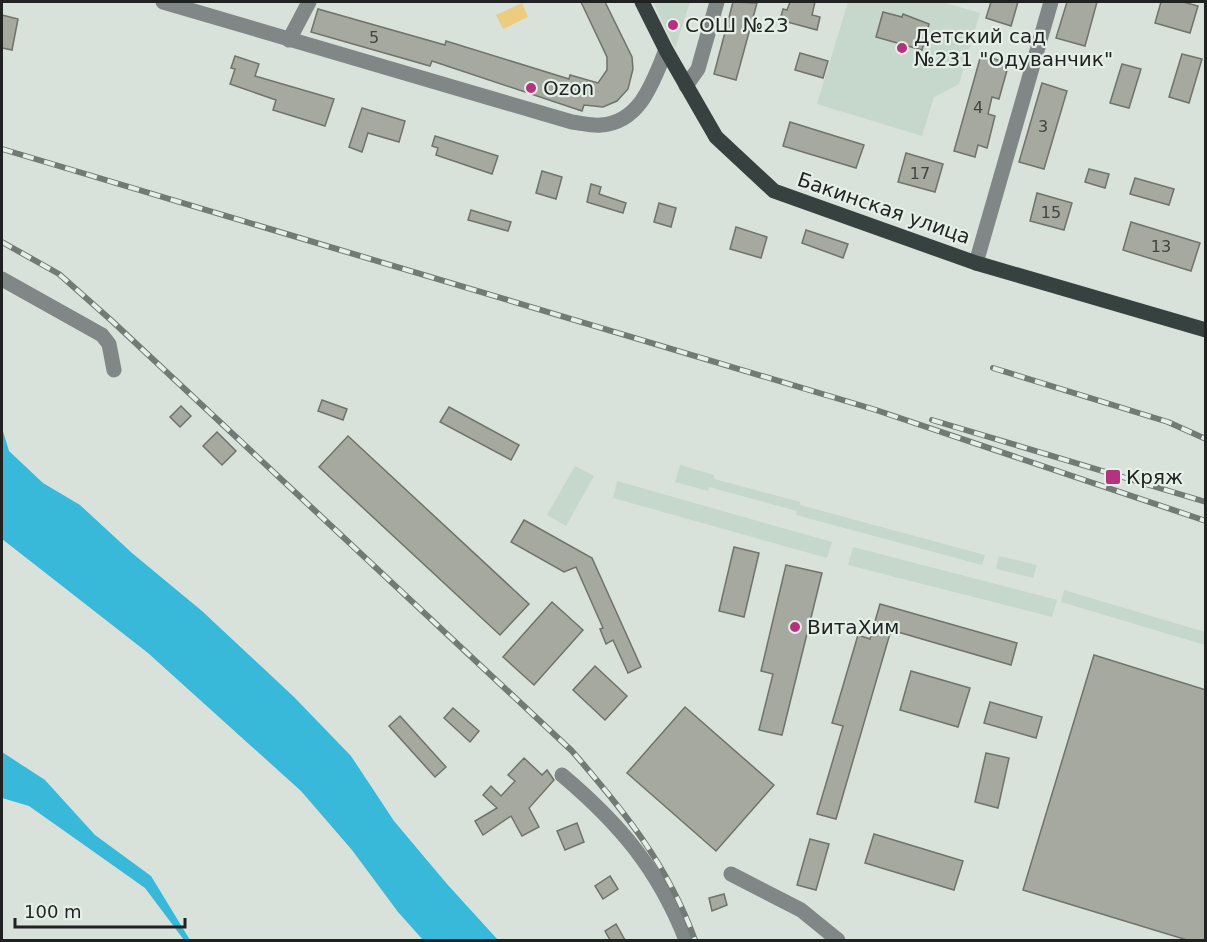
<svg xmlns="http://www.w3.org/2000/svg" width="1207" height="942" viewBox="0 0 1207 942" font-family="'DejaVu Sans',sans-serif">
	<rect width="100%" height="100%" fill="#d8e2da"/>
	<g fill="#c6d7cb">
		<polygon points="653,2 690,2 675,48"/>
		<polygon points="848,2 942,2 980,13 959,84 934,97 922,136 817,104"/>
		<polygon points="680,465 714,475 714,479 800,502 800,505 985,555 982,565 796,515 797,511 709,487 708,491 675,482"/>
		<polygon points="575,466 594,476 566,526 547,515"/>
		<polygon points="617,481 832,542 827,558 613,498"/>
		<polygon points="853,547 1057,600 1052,617 848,565"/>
		<polygon points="999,556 1037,565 1033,578 996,569"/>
		<polygon points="1064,590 1205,632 1205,645 1061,602"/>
	</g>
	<polygon fill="#eccc7e" points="522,3 528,17 503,29 496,15"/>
	<g fill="#39b9da">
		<polygon points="2,428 9,451 43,483 80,505 132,553 202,611 294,697 351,756 394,821 447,884 498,940 423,940 398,912 352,850 301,791 148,653 2,539"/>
		<polygon points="2,752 45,780 95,835 151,876 190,940 184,940 145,888 29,806 2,798"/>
	</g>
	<g fill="#a6a99f" stroke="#70736a" stroke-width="1.5">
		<polygon points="581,2 605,2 632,57 633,69 628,89 617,101 603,107 584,105 582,111 432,61 430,66 311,32 318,9 445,45 446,41 569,79 570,75 598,83 607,70 607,57"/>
		<polygon points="733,2 757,3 736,80 714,74"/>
		<polygon points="790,2 815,2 812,15 820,17 817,30 780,20 783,9 787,10"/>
		<polygon points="991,2 1018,2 1011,26 986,18"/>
		<polygon points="1067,2 1097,2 1085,46 1056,38"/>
		<polygon points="1161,2 1183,2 1198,6 1190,33 1155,23"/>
		<polygon points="883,12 902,17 903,14 929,24 922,50 876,37"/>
		<polygon points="2,15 18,19 12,50 2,48"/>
		<polygon points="800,53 828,61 823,78 795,70"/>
		<polygon points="1182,54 1202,59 1189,103 1169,97"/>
		<polygon points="981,55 1009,63 999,99 992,97 988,114 995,116 987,148 978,145 975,157 954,151"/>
		<polygon points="235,56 259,64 255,76 334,99 325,126 273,110 276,100 230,84 235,69 231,68"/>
		<polygon points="1122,64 1141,69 1129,108 1110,103"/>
		<polygon points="1042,83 1067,91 1044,169 1019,162"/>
		<polygon points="362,108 405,121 399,142 368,133 362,152 349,147"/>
		<polygon points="790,122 864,145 856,168 783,146"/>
		<polygon points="435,136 498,156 492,174 436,155 438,148 432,146"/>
		<polygon points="906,153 943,164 935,192 898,182"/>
		<polygon points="1089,169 1109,174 1105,188 1085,182"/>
		<polygon points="542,171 562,177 556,199 536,193"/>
		<polygon points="1135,178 1174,189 1169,205 1130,194"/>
		<polygon points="591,184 601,187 599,194 626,203 623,213 587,202"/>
		<polygon points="1037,193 1072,203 1064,230 1030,221"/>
		<polygon points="659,203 676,208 671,227 654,222"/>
		<polygon points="471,210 511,222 508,231 468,220"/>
		<polygon points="1131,222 1200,243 1191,271 1123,250"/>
		<polygon points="736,227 767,237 761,258 730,249"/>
		<polygon points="806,230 848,244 843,258 802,243"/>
		<polygon points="322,400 347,409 343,420 318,411"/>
		<polygon points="181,406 191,416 180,427 170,417"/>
		<polygon points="449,407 519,445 511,460 440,422"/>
		<polygon points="217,432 236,451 222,465 203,446"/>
		<polygon points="348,436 529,604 500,635 319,467"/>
		<polygon points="524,520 592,558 641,667 628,673 613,640 606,644 600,629 603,628 576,567 564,572 511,542"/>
		<polygon points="734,547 759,553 744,617 719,611"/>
		<polygon points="786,565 822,573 782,735 759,730 773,674 761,671"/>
		<polygon points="552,602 583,630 534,685 503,657"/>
		<polygon points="880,604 1017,643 1011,665 891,630 836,819 817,814 843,726 832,723 858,635 870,639"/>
		<polygon points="1094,655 1206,690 1206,940 1187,940 1023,890"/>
		<polygon points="595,666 627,696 605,720 573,690"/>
		<polygon points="911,671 970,688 958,727 900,710"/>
		<polygon points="990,702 1042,717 1036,738 984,723"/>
		<polygon points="685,707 774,785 716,851 627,773"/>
		<polygon points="453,708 479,731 470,742 444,718"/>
		<polygon points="400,716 446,767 435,777 389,726"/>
		<polygon points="986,753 1009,758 998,808 975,802"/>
		<polygon points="524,758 542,775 547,770 554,780 529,808 539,827 522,836 511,816 483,835 475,821 497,808 483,795 491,786 501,796 515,781 508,775"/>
		<polygon points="577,823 584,842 565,850 557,831"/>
		<polygon points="874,834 963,861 954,890 865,863"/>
		<polygon points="810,839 829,844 816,890 797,885"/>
		<polygon points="610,876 618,889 603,899 595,886"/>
		<polygon points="724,894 727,905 712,911 709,898"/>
		<polygon points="616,924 625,940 610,940 605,931"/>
	</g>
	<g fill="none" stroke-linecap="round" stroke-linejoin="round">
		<g stroke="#818786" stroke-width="15">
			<path d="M163,2L572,122C581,123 592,126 601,125C641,122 653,81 666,50"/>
			<polyline points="289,40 309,2"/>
			<polyline points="686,86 698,69 717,2"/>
			<polyline points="976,263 1051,2"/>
			<polyline points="2,279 102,335 109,344 114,370"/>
			<path d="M562,775C620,824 658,869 686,940"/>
			<polyline points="731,874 801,910 838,940"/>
		</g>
		<polyline stroke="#37413f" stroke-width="15" points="642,2 666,50 716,137 774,191 976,263 1206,330"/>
		<g stroke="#737975" stroke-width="6">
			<g id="rail">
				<polyline points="2,149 876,410 1206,521"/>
				<path d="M2,242L59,274L112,321L572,751C624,811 668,865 695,940"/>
				<polyline points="993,368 1168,422 1206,439"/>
				<polyline points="932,420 1206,502"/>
			</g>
		</g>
		<use href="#rail" stroke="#e5efe7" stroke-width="4" stroke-dasharray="11" stroke-linecap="butt"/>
	</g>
	<g fill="#b4337e" stroke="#e5efe7" stroke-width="2">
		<circle cx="673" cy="25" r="6"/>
		<circle cx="902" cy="48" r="6"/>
		<circle cx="531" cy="88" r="6"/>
		<rect x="1105" y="469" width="16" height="16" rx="3"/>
		<circle cx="795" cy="627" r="6"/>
	</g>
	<g text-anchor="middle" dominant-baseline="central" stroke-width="4.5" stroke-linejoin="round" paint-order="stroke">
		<g font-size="16" fill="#414440">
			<text x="374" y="37">5</text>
			<text x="978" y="107">4</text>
			<text x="1043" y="126">3</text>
			<text x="920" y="173">17</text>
			<text x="1051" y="212">15</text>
			<text x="1161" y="246">13</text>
		</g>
		<g font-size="20" fill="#1f2220" stroke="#e5efe7" text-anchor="start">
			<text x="685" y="25">СОШ №23</text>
			<text x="914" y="36">Детский сад<tspan x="914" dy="23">№231 "Одуванчик"</tspan></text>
			<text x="543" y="88">Ozon</text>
			<text x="1126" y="477">Кряж</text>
			<text x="807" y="627">ВитаХим</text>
		</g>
		<g font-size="20" fill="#1f2220" stroke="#e5efe7">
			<text transform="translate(884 208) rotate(19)">Бакинская улица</text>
		</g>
	</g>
	<rect width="1207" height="942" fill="none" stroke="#1f2220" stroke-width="6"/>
	<path d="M15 918v9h170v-9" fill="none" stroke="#1f2220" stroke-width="3"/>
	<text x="24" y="918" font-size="18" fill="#1f2220" stroke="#e5efe7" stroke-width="4.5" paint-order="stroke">100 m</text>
</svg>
